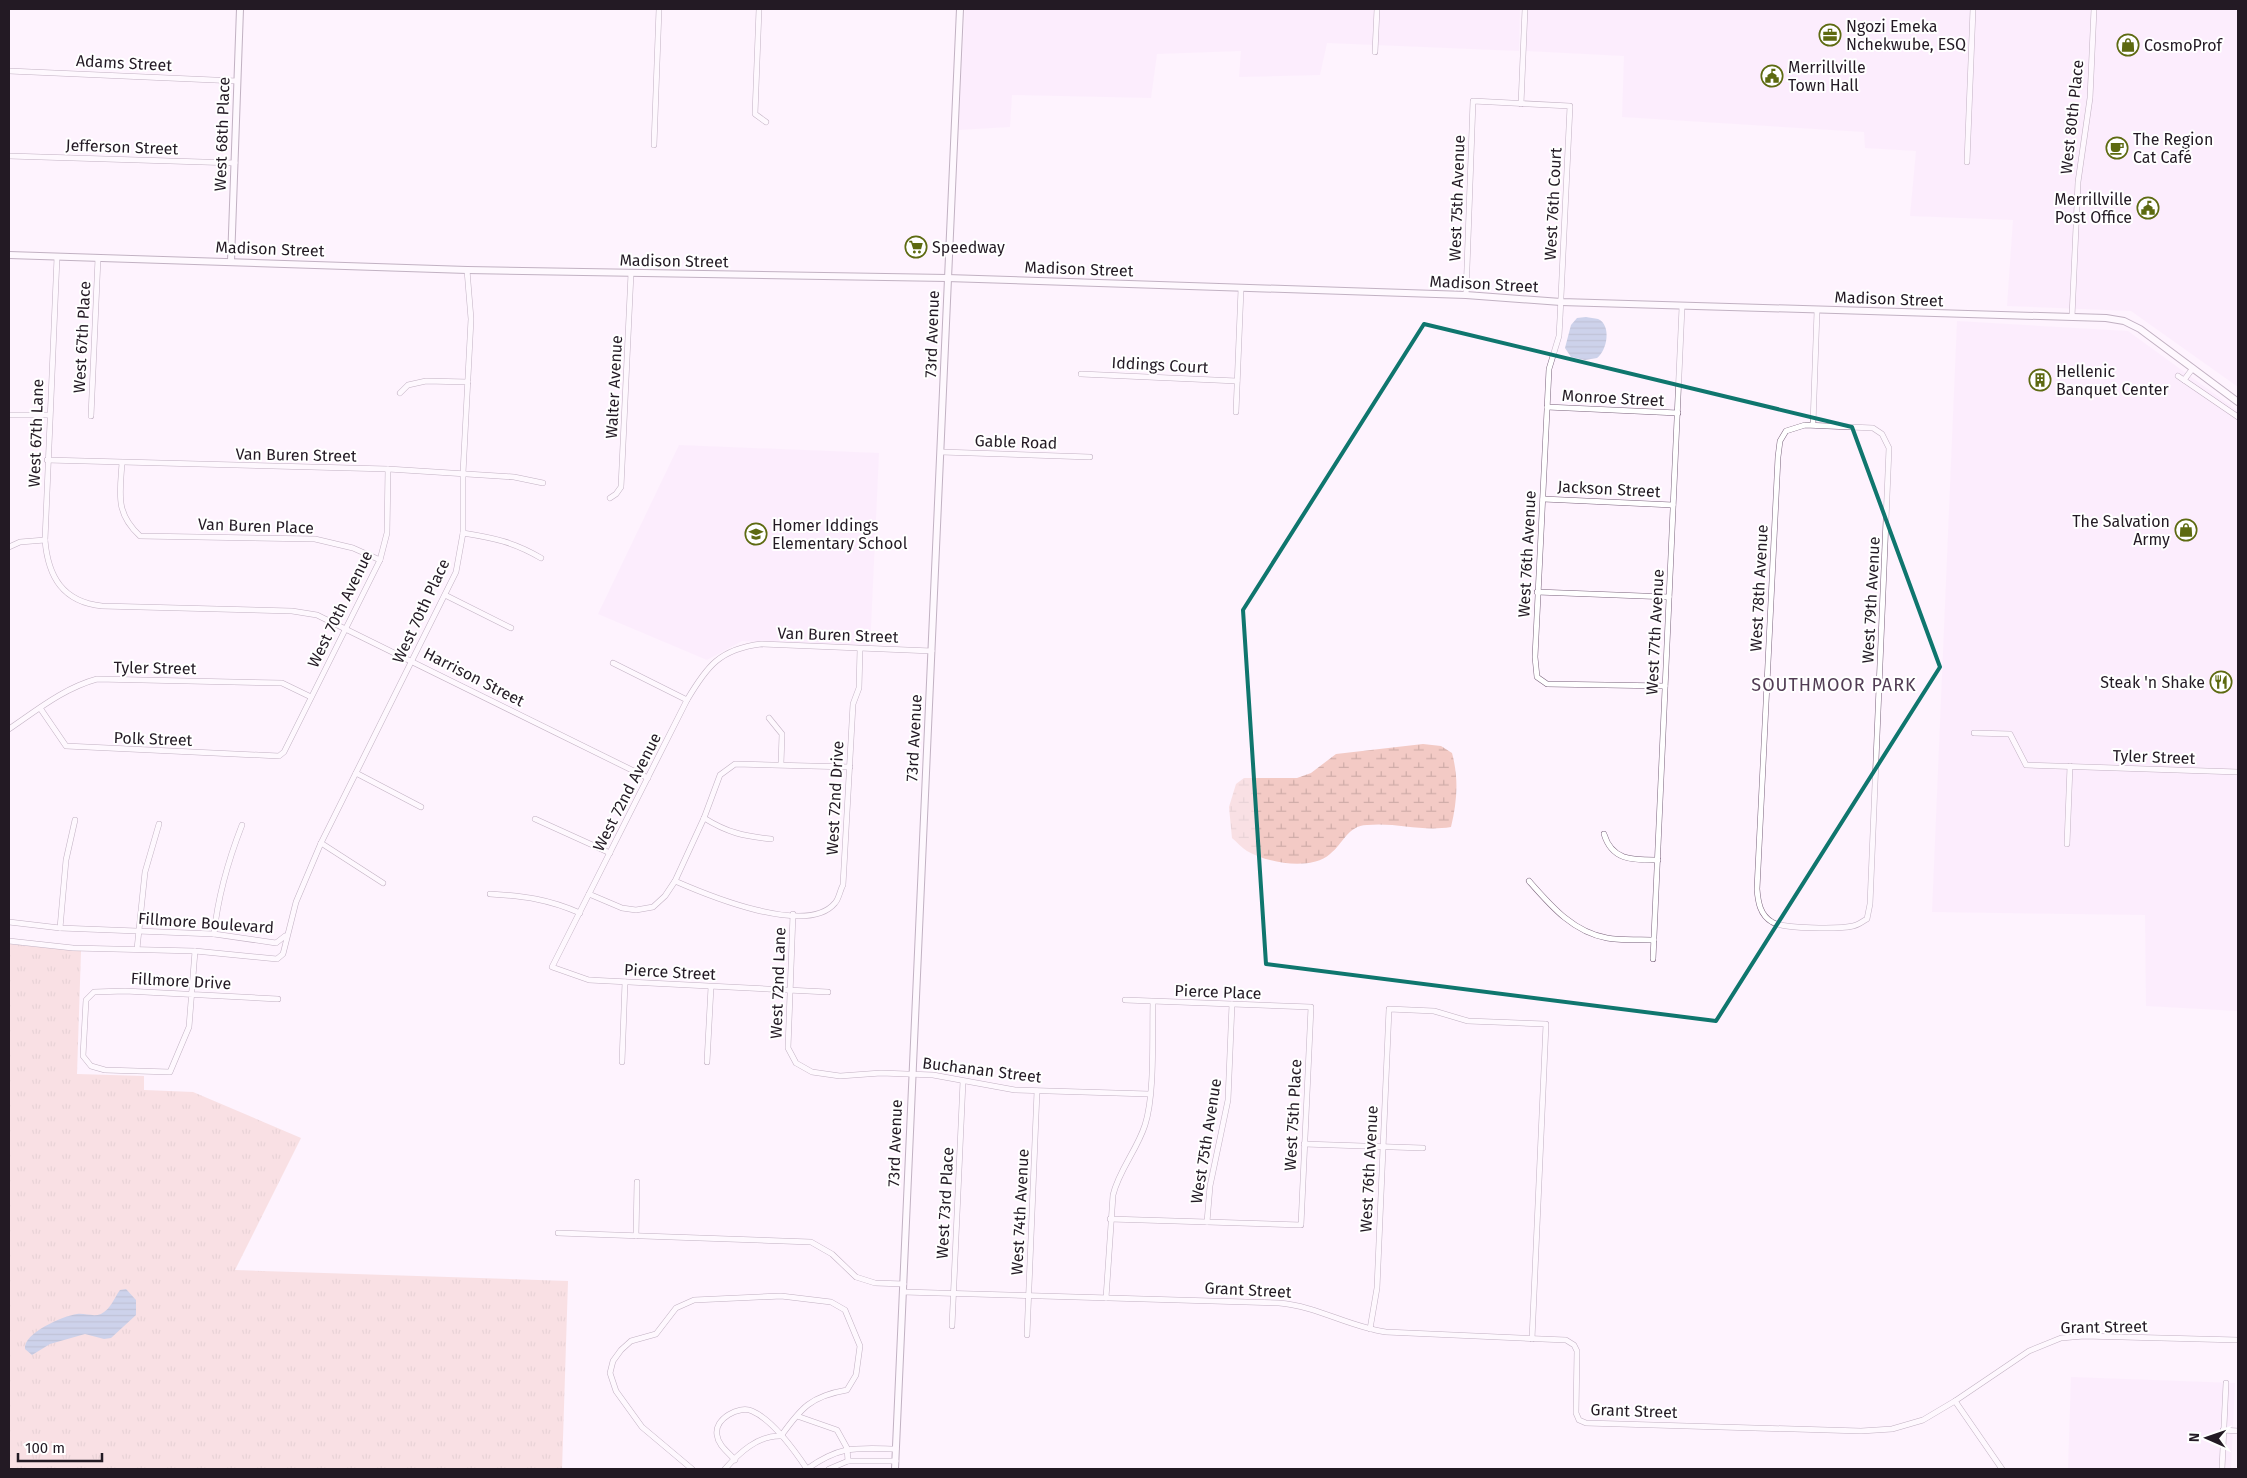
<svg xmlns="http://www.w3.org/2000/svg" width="2247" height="1478" viewBox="0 0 2247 1478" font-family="'Fira Sans',sans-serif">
	<defs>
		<pattern id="grass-tufts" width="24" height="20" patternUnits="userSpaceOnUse" patternTransform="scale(1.25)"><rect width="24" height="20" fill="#f3cac5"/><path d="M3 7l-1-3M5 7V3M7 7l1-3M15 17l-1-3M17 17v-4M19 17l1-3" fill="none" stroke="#d0ada9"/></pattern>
		<pattern id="wetland-marsh" width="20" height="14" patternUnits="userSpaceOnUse" patternTransform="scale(1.25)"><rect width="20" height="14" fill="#f3cac5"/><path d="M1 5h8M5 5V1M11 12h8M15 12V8" fill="none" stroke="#d0ada9"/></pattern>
		<pattern id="water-rules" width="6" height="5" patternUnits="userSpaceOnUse" patternTransform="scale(1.25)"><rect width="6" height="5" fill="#93abd4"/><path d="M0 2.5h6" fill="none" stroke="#788aac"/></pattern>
	</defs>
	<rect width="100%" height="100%" fill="#fef3fe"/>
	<g fill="#fbe7fd">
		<polygon points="965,9 1520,9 1519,51 1327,43 1320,75 1239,77 1241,51 1157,54 1151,98 1012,95 1010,127 958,130"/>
		<polygon points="1528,9 2238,9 2238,387 2131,311 2007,306 2013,220 1910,216 1916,151 1865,148 1864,132 1622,117 1624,56 1526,51"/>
		<polygon points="1957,321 2128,331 2238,411 2238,1011 2146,1006 2145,915 1932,912"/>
		<polygon points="679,445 879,453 870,649 742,641 707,660 598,614"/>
		<polygon points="2071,1377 2235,1383 2231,1469 2068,1469"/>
	</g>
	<polygon fill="url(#grass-tufts)" points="9,944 81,951 77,1074 144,1076 144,1090 193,1092 301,1138 235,1270 568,1281 562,1469 9,1469"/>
	<path fill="url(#wetland-marsh)" d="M1423,744L1441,746L1452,753C1459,779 1457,802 1451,827C1421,832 1396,822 1367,825C1347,826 1344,843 1330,854C1311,871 1267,863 1247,851C1242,848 1237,842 1232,838L1229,807L1236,784L1244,778H1297L1311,773L1336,754Z"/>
	<g fill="url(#water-rules)">
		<path d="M1586,317C1589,318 1595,318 1598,319C1612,325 1607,351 1597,358L1585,360L1571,357L1565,348L1571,325L1577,318Z"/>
		<path d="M126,1289L136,1300V1315L111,1338L104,1339L85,1334L50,1344L32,1355L25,1349C23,1333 63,1316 77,1314C85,1313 93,1317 101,1314C111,1309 114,1298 120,1290Z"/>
	</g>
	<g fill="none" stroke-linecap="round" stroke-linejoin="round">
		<g stroke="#7a637c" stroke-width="6">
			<g id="minor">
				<polyline points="759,9 755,114 766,122"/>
				<polyline points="1375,52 1377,9"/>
				<polyline points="9,71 237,81"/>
				<polyline points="1521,104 1525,9"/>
				<polyline points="654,145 659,9"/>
				<polyline points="9,156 235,163"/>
				<polyline points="1967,162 1973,9"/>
				<path d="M57,257L45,540C48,577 63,602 102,606L292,611L317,615L648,778"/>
				<polyline points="1466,295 1473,101 1570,106 1560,318 1559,336 1549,369 1535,657 1537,677 1547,684 1665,686"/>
				<polyline points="2072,317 2078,182 2090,98 2094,9"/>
				<polyline points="1081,374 1237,381"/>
				<polyline points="2178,376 2238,417"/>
				<polyline points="2184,380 2193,368"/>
				<polyline points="400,393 408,385 426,381 468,382"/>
				<polyline points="1547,407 1678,413"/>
				<polyline points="1236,412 1241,289"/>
				<polyline points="9,415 49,415"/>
				<polyline points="91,416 98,258"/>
				<polyline points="1813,424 1817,311"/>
				<path d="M1805,425L1873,428L1882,434L1889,448L1870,904L1867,919C1863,921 1858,925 1853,926C1840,929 1783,929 1772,922C1760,915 1758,902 1757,889L1778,457L1780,441L1786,431Z"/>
				<polyline points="941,452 1090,457"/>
				<polyline points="47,460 388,469 514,477 543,483"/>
				<path d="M122,463C120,494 115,513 140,536L315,539L353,548L380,560"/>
				<polyline points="610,498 616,494 621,487 631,273"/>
				<polyline points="1543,499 1673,505"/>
				<path d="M463,533C494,538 514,542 541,558"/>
				<polyline points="9,547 20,542 45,540"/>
				<polyline points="1537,592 1669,597"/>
				<polyline points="445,595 511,628"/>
				<polyline points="613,663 687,700"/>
				<polyline points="40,708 66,746 279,756 284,752 380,560 387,533 388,469"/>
				<polyline points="769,718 782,734 781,764"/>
				<path d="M9,729C37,710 64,688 97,679L282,683L311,697"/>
				<polyline points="1974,733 2010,734 2026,765 2238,772"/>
				<polyline points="356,773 421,807"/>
				<path d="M704,818C728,833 744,836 771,839"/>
				<polyline points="535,819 610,853"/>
				<path d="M1604,834C1612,861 1633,860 1658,860"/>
				<polyline points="321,843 383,883"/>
				<polyline points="2067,844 2070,766"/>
				<path d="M675,881C707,895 807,937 835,903C839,899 840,890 843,885L853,704L859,688L860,649"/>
				<path d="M1529,881C1551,906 1573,932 1607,938C1622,941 1639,939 1654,940"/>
				<path d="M490,894C524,896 548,899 580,913"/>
				<polyline points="589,894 622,908 636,910 653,907 665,896 675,881 704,818 720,775 735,764 850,767"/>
				<polyline points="793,914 788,1048 796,1063 812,1072 840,1076 881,1073 933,1075 1015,1090 1149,1094"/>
				<polyline points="9,922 60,928 214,934 276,943 285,936"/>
				<polyline points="60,928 66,860 75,820"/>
				<path d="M214,934C218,895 228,861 242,825"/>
				<polyline points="9,941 73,948 195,951 277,959 283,954 296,902 321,843 456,572 463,533 463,473 471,319 467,270"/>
				<polyline points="137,949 145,872 159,824"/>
				<polyline points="195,951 189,1027 170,1072 105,1070 91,1066 83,1056 86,1000 94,992 125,991 278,999"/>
				<polyline points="1653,959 1682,307"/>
				<path d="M828,992L589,980L552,967L687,700C707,666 720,649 761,644L932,651"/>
				<polyline points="622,1062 625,982"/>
				<polyline points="707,1062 711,987"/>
				<polyline points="1304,1144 1423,1148"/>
				<polyline points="1110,1219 1301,1225 1311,1007 1125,1000"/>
				<polyline points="1207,1222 1210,1186 1228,1100 1232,1004"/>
				<polyline points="558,1233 811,1242 832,1254 856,1277 875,1283 904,1284"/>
				<polyline points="636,1236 637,1182"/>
				<path d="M903,1292L1279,1303C1317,1306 1349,1327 1386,1332L1566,1340L1574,1345L1577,1351L1576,1413L1579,1420L1586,1423L1861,1431L1892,1429L1923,1420L1955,1401L2029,1351L2061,1338L2084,1336L2238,1340"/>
				<path d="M1106,1298L1113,1195C1119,1170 1137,1150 1145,1125C1155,1094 1152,1036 1153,1002"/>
				<polyline points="952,1326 963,1081"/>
				<polyline points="1370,1329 1377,1288 1389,1009 1434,1011 1468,1021 1546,1024 1532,1339"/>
				<polyline points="1027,1335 1037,1091"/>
				<polyline points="1955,1401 2002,1469"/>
				<polyline points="797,1416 837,1430 847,1448 848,1461"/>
				<polyline points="2223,1430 2238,1431"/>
				<path d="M735,1460C728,1452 718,1445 717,1435C714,1419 739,1405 752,1411C773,1420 795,1451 807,1469"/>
				<path d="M692,1469L642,1427L616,1391L610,1373L613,1361L621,1350L631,1341L656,1334L676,1308L694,1300L781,1296L831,1302L845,1310L860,1346L856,1375L847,1390C811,1396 801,1408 781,1436C758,1435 739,1453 725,1469"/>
				<path d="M807,1469C841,1445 856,1448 896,1449"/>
				<polyline points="829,1469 848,1461 896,1461"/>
				<polyline points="2222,1469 2226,1383"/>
			</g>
		</g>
		<g stroke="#7a637c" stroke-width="8">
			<g id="tertiary">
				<polyline points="9,255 467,270 947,278 1466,295 1561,302 2106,318 2124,321 2140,329 2238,402"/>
				<polyline points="231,261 240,9"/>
				<polyline points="895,1469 960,9"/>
			</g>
		</g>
		<use href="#minor" stroke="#fff" stroke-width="5"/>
		<use href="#tertiary" stroke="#fff" stroke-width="6"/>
	</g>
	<path d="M0 0H2247V1478H0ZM1424,324L1852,427L1940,667L1716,1021L1266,964L1243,610Z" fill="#fef3fe" fill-opacity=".55" fill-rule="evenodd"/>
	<path fill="none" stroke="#0f766e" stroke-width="4" stroke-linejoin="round" d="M1424,324L1852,427L1940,667L1716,1021L1266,964L1243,610Z"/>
	<defs>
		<g id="office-ring" transform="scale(1.125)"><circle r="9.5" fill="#fff" stroke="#5d6a11" stroke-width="1.5"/><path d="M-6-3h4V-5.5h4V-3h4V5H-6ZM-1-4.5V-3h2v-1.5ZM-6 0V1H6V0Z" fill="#5d6a11"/></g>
		<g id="shop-ring" transform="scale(1.125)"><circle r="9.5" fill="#fff" stroke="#5d6a11" stroke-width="1.5"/><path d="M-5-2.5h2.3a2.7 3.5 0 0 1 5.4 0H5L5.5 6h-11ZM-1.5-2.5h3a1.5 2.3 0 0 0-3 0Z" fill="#5d6a11"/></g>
		<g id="civic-ring" transform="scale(1.125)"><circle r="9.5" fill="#fff" stroke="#5d6a11" stroke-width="1.5"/><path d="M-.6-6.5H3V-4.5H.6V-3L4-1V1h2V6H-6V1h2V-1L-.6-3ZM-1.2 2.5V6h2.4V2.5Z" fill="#5d6a11"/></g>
		<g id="cafe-ring" transform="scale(1.125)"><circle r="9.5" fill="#fff" stroke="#5d6a11" stroke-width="1.5"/><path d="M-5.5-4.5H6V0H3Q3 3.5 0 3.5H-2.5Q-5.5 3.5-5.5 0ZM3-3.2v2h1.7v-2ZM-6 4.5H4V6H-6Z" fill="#5d6a11"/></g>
		<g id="supermarket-ring" transform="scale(1.125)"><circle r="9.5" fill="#fff" stroke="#5d6a11" stroke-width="1.5"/><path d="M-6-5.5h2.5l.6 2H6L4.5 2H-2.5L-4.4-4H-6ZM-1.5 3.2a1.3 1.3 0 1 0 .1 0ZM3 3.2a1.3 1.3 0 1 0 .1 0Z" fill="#5d6a11"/></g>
		<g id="building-ring" transform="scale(1.125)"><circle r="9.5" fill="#fff" stroke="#5d6a11" stroke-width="1.5"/><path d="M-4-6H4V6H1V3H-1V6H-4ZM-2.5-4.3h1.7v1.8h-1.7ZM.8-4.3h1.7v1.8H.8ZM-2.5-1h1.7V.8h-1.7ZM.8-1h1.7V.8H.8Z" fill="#5d6a11"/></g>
		<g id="school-ring" transform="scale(1.125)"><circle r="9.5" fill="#fff" stroke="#5d6a11" stroke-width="1.5"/><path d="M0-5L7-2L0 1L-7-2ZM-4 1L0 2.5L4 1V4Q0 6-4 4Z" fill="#5d6a11"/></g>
		<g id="restaurant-ring" transform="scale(1.125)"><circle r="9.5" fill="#fff" stroke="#5d6a11" stroke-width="1.5"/><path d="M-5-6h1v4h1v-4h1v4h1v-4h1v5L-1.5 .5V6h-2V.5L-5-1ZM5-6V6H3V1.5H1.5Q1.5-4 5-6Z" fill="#5d6a11"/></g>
	</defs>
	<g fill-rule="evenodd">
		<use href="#office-ring" x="1830" y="35"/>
		<use href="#shop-ring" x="2128" y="45"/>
		<use href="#civic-ring" x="1772" y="76"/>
		<use href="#cafe-ring" x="2117" y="148"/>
		<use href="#civic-ring" x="2148" y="208"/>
		<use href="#supermarket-ring" x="916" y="247"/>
		<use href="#building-ring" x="2040" y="380"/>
		<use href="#shop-ring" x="2186" y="530"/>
		<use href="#school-ring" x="756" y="534"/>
		<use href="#restaurant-ring" x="2221" y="682"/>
	</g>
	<g text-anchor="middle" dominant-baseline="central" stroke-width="4" stroke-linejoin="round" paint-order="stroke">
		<g font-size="16" fill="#231a24" stroke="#fff" text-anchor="start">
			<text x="1846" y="26">Ngozi Emeka<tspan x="1846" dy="18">Nchekwube, ESQ</tspan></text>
			<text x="2144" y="45">CosmoProf</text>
			<text x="1788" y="67">Merrillville<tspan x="1788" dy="18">Town Hall</tspan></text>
			<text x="2133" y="139">The Region<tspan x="2133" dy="18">Cat Café</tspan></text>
			<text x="2132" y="199" text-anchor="end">Merrillville<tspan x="2132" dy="18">Post Office</tspan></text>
			<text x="932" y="247">Speedway</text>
			<text x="2056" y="371">Hellenic<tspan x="2056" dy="18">Banquet Center</tspan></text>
			<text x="2170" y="521" text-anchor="end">The Salvation<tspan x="2170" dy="18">Army</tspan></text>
			<text x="772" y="525">Homer Iddings<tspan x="772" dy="18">Elementary School</tspan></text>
			<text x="2205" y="682" text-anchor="end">Steak 'n Shake</text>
		</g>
		<g font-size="16" fill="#231a24" stroke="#fff">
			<text transform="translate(124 63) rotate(3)">Adams Street</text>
			<text transform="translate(2072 117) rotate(-84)">West 80th Place</text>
			<text transform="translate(222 134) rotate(-88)">West 68th Place</text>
			<text transform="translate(122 147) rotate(2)">Jefferson Street</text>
			<text transform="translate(1457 198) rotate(-88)">West 75th Avenue</text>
			<text transform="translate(1553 204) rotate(-87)">West 76th Court</text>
			<text transform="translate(270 249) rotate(2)">Madison Street</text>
			<text transform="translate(674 261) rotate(1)">Madison Street</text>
			<text transform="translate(1079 269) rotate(2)">Madison Street</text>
			<text transform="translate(1484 284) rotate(3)">Madison Street</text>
			<text transform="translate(1889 299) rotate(2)">Madison Street</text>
			<text transform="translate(932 334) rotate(-88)">73rd Avenue</text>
			<text transform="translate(82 337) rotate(-87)">West 67th Place</text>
			<text transform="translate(1160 365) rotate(3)">Iddings Court</text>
			<text transform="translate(614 387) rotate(-87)">Walter Avenue</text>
			<text transform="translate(1613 398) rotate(3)">Monroe Street</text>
			<text transform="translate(36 433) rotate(-88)">West 67th Lane</text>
			<text transform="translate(1016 442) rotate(2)">Gable Road</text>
			<text transform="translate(296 455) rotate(1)">Van Buren Street</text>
			<text transform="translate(1609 489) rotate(3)">Jackson Street</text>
			<text transform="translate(256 526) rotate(2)">Van Buren Place</text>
			<text transform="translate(1527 554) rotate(-87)">West 76th Avenue</text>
			<text transform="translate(1759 588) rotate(-87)">West 78th Avenue</text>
			<text transform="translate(1871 600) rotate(-87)">West 79th Avenue</text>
			<text transform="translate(340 609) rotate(-64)">West 70th Avenue</text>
			<text transform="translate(421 611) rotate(-65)">West 70th Place</text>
			<text transform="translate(1655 632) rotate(-87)">West 77th Avenue</text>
			<text transform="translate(838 635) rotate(2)">Van Buren Street</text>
			<text transform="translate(155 668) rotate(1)">Tyler Street</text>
			<text transform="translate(474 677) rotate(27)">Harrison Street</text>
			<text transform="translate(914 738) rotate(-87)">73rd Avenue</text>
			<text transform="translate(153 739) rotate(2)">Polk Street</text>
			<text transform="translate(2154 757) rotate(2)">Tyler Street</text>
			<text transform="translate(627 792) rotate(-63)">West 72nd Avenue</text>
			<text transform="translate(835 798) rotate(-87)">West 72nd Drive</text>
			<text transform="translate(206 923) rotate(4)">Fillmore Boulevard</text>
			<text transform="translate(670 972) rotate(3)">Pierce Street</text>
			<text transform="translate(181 981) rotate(3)">Fillmore Drive</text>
			<text transform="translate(778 983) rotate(-88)">West 72nd Lane</text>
			<text transform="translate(1218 992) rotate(2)">Pierce Place</text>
			<text transform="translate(982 1070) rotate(7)">Buchanan Street</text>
			<text transform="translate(1293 1115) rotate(-87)">West 75th Place</text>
			<text transform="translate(1206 1141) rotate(-81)">West 75th Avenue</text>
			<text transform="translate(895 1143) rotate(-88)">73rd Avenue</text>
			<text transform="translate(1369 1169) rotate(-87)">West 76th Avenue</text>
			<text transform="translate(945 1203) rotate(-87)">West 73rd Place</text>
			<text transform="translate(1020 1212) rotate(-87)">West 74th Avenue</text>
			<text transform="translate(1248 1290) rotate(3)">Grant Street</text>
			<text transform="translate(2104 1327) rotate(-1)">Grant Street</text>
			<text transform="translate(1634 1411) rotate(2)">Grant Street</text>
		</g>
		<g font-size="18" letter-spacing="1" fill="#523d55" stroke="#fff">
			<text x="1834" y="685">SOUTHMOOR PARK</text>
		</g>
	</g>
	<rect width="2247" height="1478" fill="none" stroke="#231a24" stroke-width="20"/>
	<g transform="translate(2207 1438) rotate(272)" stroke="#ffffff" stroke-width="4" paint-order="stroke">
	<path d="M0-4L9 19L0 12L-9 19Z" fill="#231a24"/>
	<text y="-8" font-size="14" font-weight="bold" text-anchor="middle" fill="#231a24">N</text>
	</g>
	<path d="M18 1453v8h84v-8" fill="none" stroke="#231a24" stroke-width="2.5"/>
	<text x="25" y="1453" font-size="15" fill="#231a24" stroke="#ffffff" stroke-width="4" paint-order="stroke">100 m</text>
</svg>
